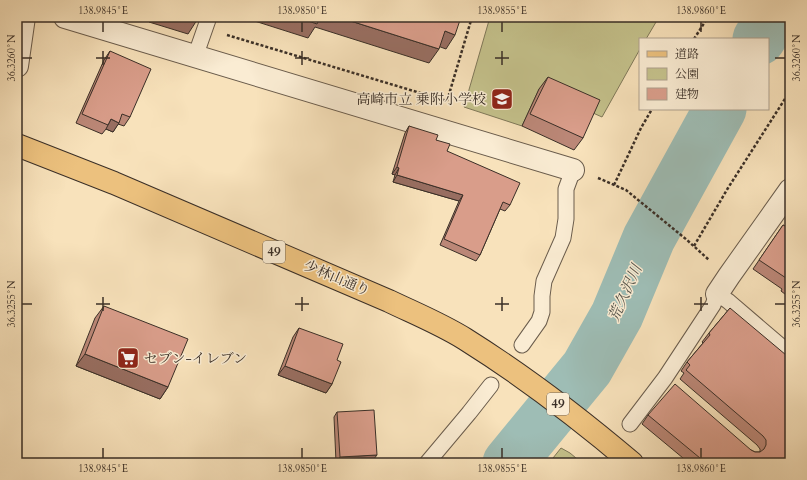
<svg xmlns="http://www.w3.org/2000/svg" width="807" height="480" viewBox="0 0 807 480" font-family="Cardo,'Noto Serif JP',serif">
	<rect width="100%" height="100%" fill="#f8e2bb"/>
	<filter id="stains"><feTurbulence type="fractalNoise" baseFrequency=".005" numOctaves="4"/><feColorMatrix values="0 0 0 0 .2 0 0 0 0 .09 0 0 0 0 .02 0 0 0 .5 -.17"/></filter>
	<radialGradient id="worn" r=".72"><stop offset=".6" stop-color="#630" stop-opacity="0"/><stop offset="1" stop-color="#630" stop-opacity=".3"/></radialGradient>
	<g fill="#c4c18b" stroke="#7f7859">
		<polygon points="490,17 659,17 646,39 640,39 640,49 602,117 539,89 522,126 464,107"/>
		<polygon points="561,448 570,453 582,463 549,463"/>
	</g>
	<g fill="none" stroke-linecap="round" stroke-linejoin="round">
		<g stroke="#9ebdb5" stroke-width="53">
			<polyline points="759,39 773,17"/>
			<polyline points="509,463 587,368 617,315 649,238 720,109"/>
		</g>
		<g stroke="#6a5c4c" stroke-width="17">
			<g id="service">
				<polyline points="195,57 209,17"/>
				<polyline points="522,345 539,321 542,312 542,296 544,281 563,238 566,219 566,189 573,170"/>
				<polyline points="630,424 665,378 713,305 717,294 728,301 790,354"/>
				<polyline points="427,463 469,413 491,385"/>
			</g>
		</g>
		<g stroke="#6a5c4c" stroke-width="24">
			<g id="minor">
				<polyline points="65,17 573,170"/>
				<polyline points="17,66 24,17"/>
				<polyline points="717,294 729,276 790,190"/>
			</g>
		</g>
		<g stroke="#3a2f27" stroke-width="24">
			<path id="primary" d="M17,145L114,183L389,301C414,313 441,324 465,339C524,376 579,418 632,463"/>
		</g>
		<g stroke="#3a2f27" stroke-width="2.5" stroke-dasharray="3 2" stroke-linecap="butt">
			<polyline points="227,35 447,101"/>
			<polyline points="694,39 708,17"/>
			<polyline points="447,101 472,17"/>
			<polyline points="598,178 626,190 687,240 709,260"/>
			<polyline points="614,185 641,128 652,109"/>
			<polyline points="694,246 728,188 790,91"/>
		</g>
		<use href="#service" stroke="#faecd3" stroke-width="15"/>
		<use href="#minor" stroke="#faecd3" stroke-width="22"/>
		<use href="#primary" stroke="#ecc17e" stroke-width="22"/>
	</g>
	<g fill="#bb8777" stroke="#3a2f27">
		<polygon points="110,51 130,117 124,126 118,124 113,132 106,129 102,134 76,123 104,60"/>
		<polygon points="548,77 583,138 574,150 522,126 539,89"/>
		<polygon points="409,126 436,140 447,151 510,205 505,211 500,209 480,255 476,261 440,245 459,201 393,182 395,175 392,174 405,133"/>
		<polygon points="790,220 790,298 781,291 782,289 753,269 783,225 785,226"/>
		<polygon points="104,306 168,387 160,399 76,366 95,318"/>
		<polygon points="730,308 790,463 689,463 642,424 648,415 751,450 755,452 760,452 760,449 757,445 680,379 684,373 681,371 687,362 703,343 702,342 709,333"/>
		<polygon points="299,328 337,360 332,384 326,393 278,375 293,337"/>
		<polygon points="337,412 373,460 336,462 334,417"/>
	</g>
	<g fill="#986e61" stroke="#3a2f27">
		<polygon points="152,17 187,17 197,20 188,34 149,22"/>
		<polygon points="242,17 338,17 439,49 429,63 315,27 308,38"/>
		<polygon points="445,31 455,35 446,49 435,45"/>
		<polygon points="111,119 119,123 113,132 106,129"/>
		<polygon points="397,167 399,168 395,175 392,174"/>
		<polygon points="397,175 463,195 459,201 393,182"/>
		<polygon points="85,354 168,387 160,399 76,366"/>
		<polygon points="285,366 332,384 326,393 278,375"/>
		<polygon points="377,455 373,460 336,462 340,457"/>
	</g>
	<g fill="#d99d8a" stroke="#3a2f27">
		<polygon points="187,17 199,17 197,20"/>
		<polygon points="296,17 320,17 317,24"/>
		<polygon points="338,17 461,17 455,35 445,31 439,49"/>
		<polygon points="110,51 151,69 130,117 122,114 119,123 111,119 108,125 82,114"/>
		<polygon points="548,77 600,100 583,138 530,114"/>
		<polygon points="409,126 438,135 436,140 450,144 447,151 520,183 510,205 503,202 480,255 444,239 463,195 397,175 399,168 397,167"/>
		<polygon points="790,220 790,284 788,282 789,280 759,260 783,225 785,226"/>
		<polygon points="104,306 188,339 168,387 85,354"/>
		<polygon points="730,308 786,355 790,351 790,463 706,463 648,415 675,384 751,450 755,452 760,452 764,449 766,445 766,440 763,436 686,370 690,365 687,362 710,335 709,333"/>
		<polygon points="299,328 343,344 337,360 341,362 332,384 285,366"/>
		<polygon points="374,410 377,455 340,457 337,412"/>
	</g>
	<path fill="none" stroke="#3a2f27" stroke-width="1.5" d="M103,22V32M302,22V32M502,22V32M701,22V32M103,51V65M302,51V65M502,51V65M22,58H32M96,58H110M295,58H309M495,58H509M775,58H785M103,297V311M302,297V311M502,297V311M701,297V311M22,304H32M96,304H110M295,304H309M495,304H509M694,304H708M775,304H785M103,448V458M302,448V458M502,448V458M701,448V458"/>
	<defs>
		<g id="school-square" transform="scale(1.15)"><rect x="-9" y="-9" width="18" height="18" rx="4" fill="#8f2418" stroke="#faecd3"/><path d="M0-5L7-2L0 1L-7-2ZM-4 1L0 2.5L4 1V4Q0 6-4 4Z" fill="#fff"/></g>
		<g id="supermarket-square" transform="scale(1.15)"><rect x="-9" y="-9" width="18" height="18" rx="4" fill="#8f2418" stroke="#faecd3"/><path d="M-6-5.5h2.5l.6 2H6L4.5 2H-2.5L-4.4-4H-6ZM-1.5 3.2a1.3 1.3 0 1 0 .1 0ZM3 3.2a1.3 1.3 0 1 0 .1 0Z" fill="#fff"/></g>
	</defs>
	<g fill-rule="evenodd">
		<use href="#school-square" x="502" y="99"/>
		<use href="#supermarket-square" x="128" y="358"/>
	</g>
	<g text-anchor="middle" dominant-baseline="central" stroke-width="3" stroke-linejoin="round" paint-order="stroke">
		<g fill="#faecd3" stroke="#74685b" stroke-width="1">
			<rect x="263" y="241" width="22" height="22" rx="3"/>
			<rect x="547" y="393" width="22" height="22" rx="3"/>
		</g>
		<g font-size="13" font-weight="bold" fill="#3a2f27">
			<text x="274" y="252">49</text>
			<text x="558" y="404">49</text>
		</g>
		<g font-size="14" fill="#3a2f27" stroke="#faecd3" text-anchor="end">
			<text x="486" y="99">高崎市立 乗附小学校</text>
			<text x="144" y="358" text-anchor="start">セブン-イレブン</text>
		</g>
		<g font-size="14" fill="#3a2f27" stroke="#faecd3">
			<text transform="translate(337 278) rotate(23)">少林山通り</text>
		</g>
		<g font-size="15" font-style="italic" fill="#53524a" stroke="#faecd3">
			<text transform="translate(625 293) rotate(-66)">荒久沢川</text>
		</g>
	</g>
	<rect width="807" height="480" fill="none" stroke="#f8e2bb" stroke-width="44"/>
	<rect x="639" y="38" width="130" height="72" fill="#faecd3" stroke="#ada08e"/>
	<rect x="647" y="51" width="20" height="6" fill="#ecc17e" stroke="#ada08e"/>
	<text x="675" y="58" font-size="12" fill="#3a2f27">道路</text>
	<rect x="647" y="68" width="20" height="12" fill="#c4c18b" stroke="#ada08e"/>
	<text x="675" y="78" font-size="12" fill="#3a2f27">公園</text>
	<rect x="647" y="88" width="20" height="12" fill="#d99d8a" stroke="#ada08e"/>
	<text x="675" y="98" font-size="12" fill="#3a2f27">建物</text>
	<rect x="22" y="22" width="763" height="436" fill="none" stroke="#3a2f27" stroke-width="1.5"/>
	<g font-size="10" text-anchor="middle" fill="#3a2f27">
		<text x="103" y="14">138.9845°E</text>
		<text x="302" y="14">138.9850°E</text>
		<text x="502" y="14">138.9855°E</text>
		<text x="701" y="14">138.9860°E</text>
		<text transform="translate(11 58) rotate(-90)" y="4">36.3260°N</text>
		<text transform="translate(796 58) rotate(-90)" y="4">36.3260°N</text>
		<text transform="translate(11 304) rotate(-90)" y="4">36.3255°N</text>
		<text transform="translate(796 304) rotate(-90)" y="4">36.3255°N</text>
		<text x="103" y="472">138.9845°E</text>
		<text x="302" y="472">138.9850°E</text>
		<text x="502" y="472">138.9855°E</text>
		<text x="701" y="472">138.9860°E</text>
	</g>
	<rect width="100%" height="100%" filter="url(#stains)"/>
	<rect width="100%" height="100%" fill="url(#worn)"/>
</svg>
